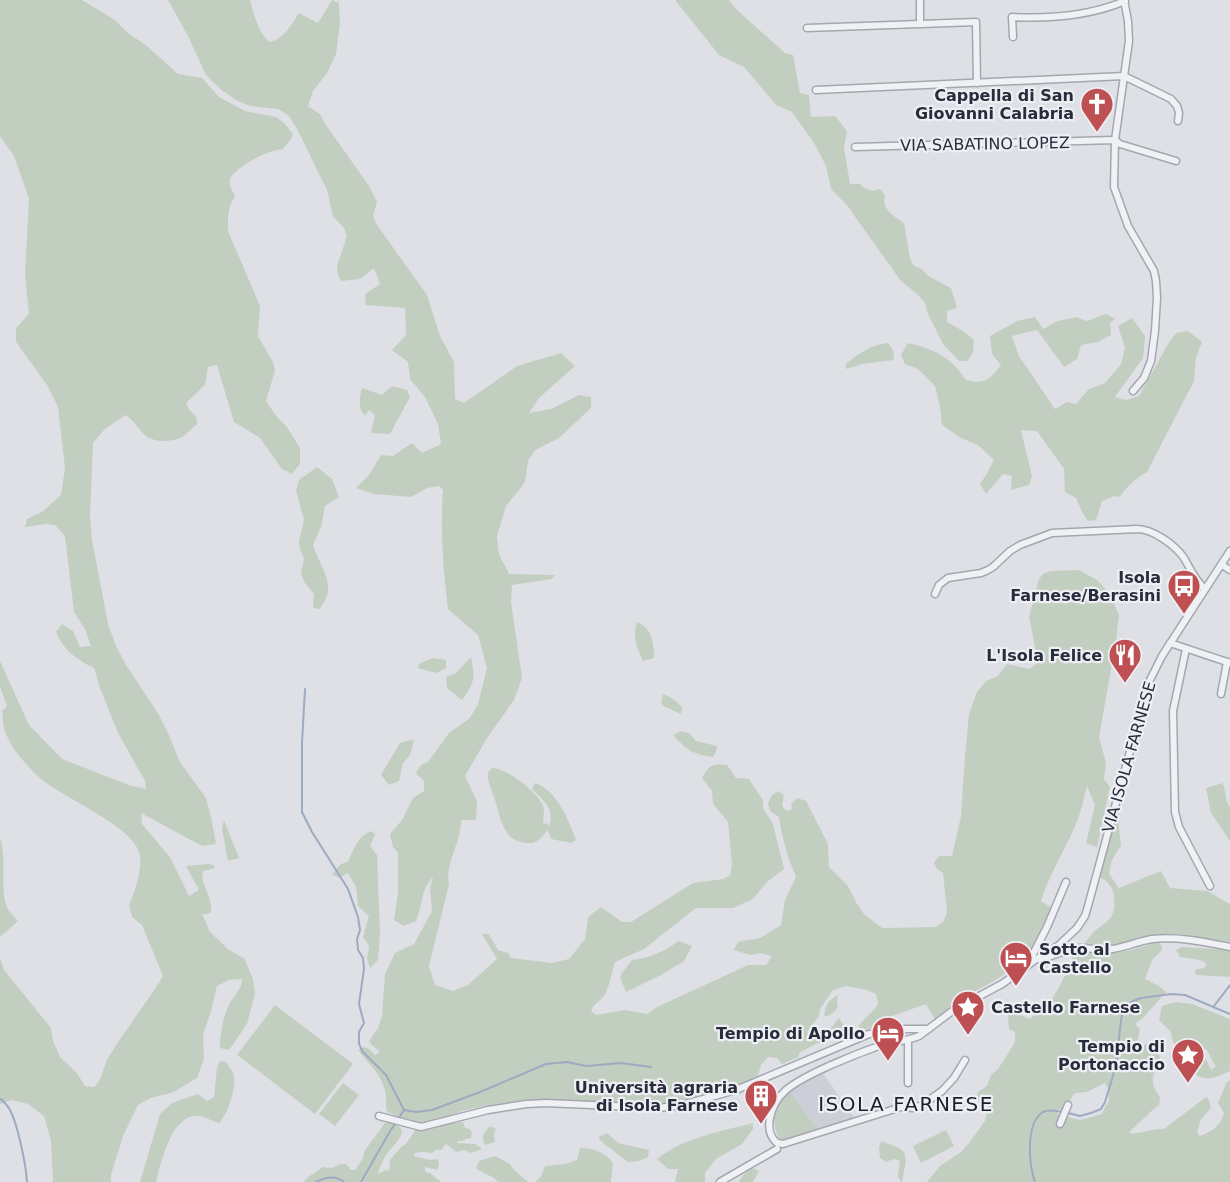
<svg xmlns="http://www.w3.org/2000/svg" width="1230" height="1182" viewBox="0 0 1230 1182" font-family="'DejaVu Sans',sans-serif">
	<rect width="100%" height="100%" fill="#dee0e6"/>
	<polygon fill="#cccfd7" points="823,1073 855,1119 818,1130 789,1090"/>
	<g fill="#c2cfc0" fill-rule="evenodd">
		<path d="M0,0H82L115,20L128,33L147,46L178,74L202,78L219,97L245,111L276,117L284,123L293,134L291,139L283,149C266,151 241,164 230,178V186L235,196L230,206L228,217V231L260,306L258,336L273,362L275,371L266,401L277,417L287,427L300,448V464L292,474L282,469L260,438L234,422L217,365L208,367L205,385L186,403L189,410L196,416L197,424C192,428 187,434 182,437C172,442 155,443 146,436C138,430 135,421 126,415L105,429L93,443L90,517L92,540L108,624L116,646L126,665L159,715L169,735L180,762L206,798L211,817L216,844L202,846L141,813L142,824L170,857L189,896L199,890L186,866L209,864L214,865L215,868L203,871C199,883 213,896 211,912L208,914H202L210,932L229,950L244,958L253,979L255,994L247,1024L229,1050L220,1048C220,1036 223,1016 229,1005C233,995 242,991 242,979L229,980L217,986L211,1011L203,1035L204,1059L197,1078L174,1092L151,1098L138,1105L123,1136L111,1175V1182H53L51,1141L44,1116L28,1104L11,1100L0,1104V961L1,960L4,970L51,1028L53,1041L60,1057L77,1073L85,1086L94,1087C102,1080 103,1068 108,1058C125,1030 146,1004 163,976L142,925L132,917L129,905C135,892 142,870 140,856C137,827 62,798 40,778C27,766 13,751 6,734C3,727 3,719 2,711L7,706L0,687V661L29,725L62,759L129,785L146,789L145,781L118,733L100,688L94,668C77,660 63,650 56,632L62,624L73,631L80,647L91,646L85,629L74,612L65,536L55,525L46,524L25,527L27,519L42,512L61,495L65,468L58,407L47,385L16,342V328L29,314L25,274L29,199L14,156L0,136Z"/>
		<path d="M168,0H250C254,15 258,31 269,42C284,39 291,25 299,13L318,23L332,0L339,3L340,24L336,54L327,73L313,91L308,106L320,114L326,125L369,186L377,202L373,216L377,225L427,295L440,336L454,362L455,399L464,403L517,366L561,353L575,366L539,398L529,413L551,409L579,395L591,397V408L559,438L535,450L528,461L525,481L520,489L506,506L497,536L499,554L509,574L555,575L552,579L512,585L511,602L522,678L514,700L487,738L465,776L477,801L476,820H461C461,844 445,862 449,884L429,966L435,985L453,991L468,985L497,959L482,934H489L498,950L508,953L511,958L552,963L569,959L585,939L588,917L601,907L622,922H631L693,883L724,879L730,875L732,864L728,822L713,804L712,791L702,778C709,766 711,763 727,765L736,778L749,779L763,800V808L773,824L784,869L767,882L753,899L733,908H696L644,949L615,962C612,971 609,989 604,996C599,1002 594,1003 591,1011L596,1015L625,1010L647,1014L657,1007L748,965H766L772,956L760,953L750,955L734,950L738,942L760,938L781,925L785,900L796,877C788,858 782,838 779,817L771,812L768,804L771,796L778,791L784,795L782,806L787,811L792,809L791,804L797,798L806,801L828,844L829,867L848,886L857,904L864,914L882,928L936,927L943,922L947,913L943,873L937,869L934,863L939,856H952L961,816L965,756L969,714L977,692L986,681L998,676L1007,664L1029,669L1038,662L1029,617L1039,579L1043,574L1050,571L1079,570L1097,580L1110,594L1119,615L1116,641L1099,737L1106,763L1104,779L1110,787L1097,847L1086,843L1095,805L1087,786C1084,797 1082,808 1078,819C1067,847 1050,872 1041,901L1053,909L1024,962L987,985L971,993L935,1019L926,1004L892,1016L876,1027L859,1031V1025L876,1007L878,1003L876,994L867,990L846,986L833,990L820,1009L819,1016L807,1032L810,1036L822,1031L826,1032L827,1044L818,1043L800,1052L798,1057L782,1064L777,1058L768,1057L761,1065L758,1075L736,1087L720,1090L712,1096L665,1106L531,1100C508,1102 484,1105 462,1111C449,1115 436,1124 422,1123C410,1122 398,1116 387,1112C385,1104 387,1095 384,1087C380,1073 367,1062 358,1050L364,1047L368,1048L375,1055L380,1052L372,1045L369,1041L378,1028L382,1016L385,974L395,953L414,944L432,911L430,888L433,877C420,891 423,904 416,921L404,926L394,920L398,893V853L393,847L390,834L402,820L413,798L424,791V781L416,773L421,765L428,762L449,733L470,718L478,704L487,668L478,635L448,609C443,569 440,530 443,490L439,486L427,488L411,497L374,494L356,488L369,475L381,455L393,456L412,443L422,453L441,444L438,424L425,397L410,379L408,362L392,350L406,335L405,308L366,305L365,294L380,284L374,268L360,279L341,281L338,275L337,266L347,236L344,228L333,216L327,190L297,129L289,116L278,109L250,106L236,100L223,91L212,81L206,75L188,36Z"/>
		<path d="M675,0H729L736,9L785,53L793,55L800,93L809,95L811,117L835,116L847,131L844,148L850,184H860L863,187L873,191L880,189L885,195C881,209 893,216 904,223L910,258L914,266L922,269L928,276L951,288L957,308L947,311V322L963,331L974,340L973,352L968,361H959L943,344L928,314L925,303L917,294L901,281L846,204L831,189L826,166L814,143L792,112L776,105L744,67L719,55Z"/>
		<path d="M1106,314L1115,319L1110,323L1111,335L1098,342L1081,345L1077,359L1064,367L1037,330L1012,336L1019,356L1055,409L1067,402L1076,404L1089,389L1105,383L1121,364L1125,348L1118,326L1132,318L1145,336L1143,358L1115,397L1126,400L1139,396L1168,344L1176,333L1188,331L1202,342L1196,358L1194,381L1147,472C1136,478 1127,486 1120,497L1114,496L1102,501L1096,520L1088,521L1082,512L1076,498L1065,492L1064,469L1037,431L1021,430L1032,476L1029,485L1011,490L1012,476L1003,474L986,494L980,484L986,475L994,460L978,445L961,438L942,425L940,406L935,386L918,369L905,364L901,355L908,343C934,349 951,357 966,380C984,385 990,379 1001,365L992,354L990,336L1017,321L1035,317L1043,329L1058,321L1076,317L1087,321Z"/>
		<path d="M888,343L893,350L894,360L862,364L846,369V364C859,353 871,345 888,343Z"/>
		<path d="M392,386L407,390L410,397L390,434L371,433L375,415L369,410L365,416C358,408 359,399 362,388L382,395Z"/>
		<path d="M317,467L332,479L339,497L325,506L321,527L313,545C318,562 332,578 327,596C325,601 322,605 320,609L313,608L314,594L305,583L301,574L304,558L300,550L299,541L304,520L296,491L299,480Z"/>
		<path d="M637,622C652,628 654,643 654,658L643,661C637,646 632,638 637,622Z"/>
		<path d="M471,657C475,678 475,683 462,700L447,688L446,677L456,673Z"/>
		<polygon points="433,658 446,660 446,668 436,673 418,668 419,664"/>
		<polygon points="663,694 672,698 682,707 681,714 663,706 661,702"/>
		<path d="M681,731L689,733L696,741L717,746L716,752L713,757C692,754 687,750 673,735Z"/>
		<polygon points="414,740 410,755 403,763 399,781 389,785 381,775 400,743 406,741"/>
		<path d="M492,768C506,767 542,795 544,809C544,813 543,819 543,823L548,824L549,827C555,808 544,801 532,789L535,783C557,790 569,821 576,840L571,843L551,839L548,830C537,842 537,845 521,842C502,838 500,815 495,800C492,790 487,783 488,772Z"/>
		<polygon points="1223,783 1227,802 1230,807 1230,841 1211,813 1206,788"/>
		<path d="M1118,818L1121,845L1112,860L1109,874L1119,888L1161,871L1170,888L1207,891L1230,904V945C1202,937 1177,930 1147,936C1135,939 1123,945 1111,946C1101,948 1092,946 1083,945C1086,942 1089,937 1092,934C1106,920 1117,921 1114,896C1113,888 1109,882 1101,878L1102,862L1114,822Z"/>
		<polygon points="224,820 239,858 228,861 222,829"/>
		<path d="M371,831L375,834L370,846L377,855L380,934L378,960L370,968L367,959L369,946L363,937L369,916L358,906L356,887L348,873L339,878L332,874L341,864L348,862C353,850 358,836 371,831Z"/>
		<path d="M0,837C7,859 0,883 6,905C8,911 14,916 18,921L0,937Z"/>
		<path d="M679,941L692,946L684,961L661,975L626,992L620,978L622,973L632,960C651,958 664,951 679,941Z"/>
		<path d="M1154,943H1159L1162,946V950L1152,960L1145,979L1159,986L1166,992L1143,1018L1135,1024L1140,1029L1136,1047L1146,1044L1155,1043L1160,1058C1153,1076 1148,1081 1160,1097L1159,1105C1148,1113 1140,1123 1129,1132L1132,1134L1157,1129H1164L1206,1097L1209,1100L1211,1108L1201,1119L1197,1133L1200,1136C1212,1131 1220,1127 1224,1113L1218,1103L1226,1083L1230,1080V1182H927L940,1166L961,1152L969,1143L985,1121L989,1103L976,1100L978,1092L987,1086L991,1075L998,1069L1009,1052L1015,1042V1032L1009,1029L1008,1015L1016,1013L1029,1019L1048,1007L1073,961L1071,952C1084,952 1097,954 1110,953C1125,952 1140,948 1154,943ZM1105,1083L1108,1088L1109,1101L1104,1109L1102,1114L1080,1120L1058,1115L1057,1110L1064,1109L1075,1093L1087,1092Z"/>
		<polygon points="1181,947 1230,950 1230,977 1196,975 1195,970 1204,968 1207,964 1200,960 1180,957 1176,950"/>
		<path d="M838,995L837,1001L838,1007L833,1013L826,1017L824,1015C826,1005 828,1000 838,995Z"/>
		<path d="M1176,1002L1192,1004L1230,1019V1071C1217,1077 1208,1082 1194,1074L1196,1061L1191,1063L1189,1069L1178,1057L1170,1031L1159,1020L1162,1006ZM1193,1045C1212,1048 1207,1055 1216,1066L1211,1070L1206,1059L1202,1054L1187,1055L1189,1050Z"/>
		<polygon points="275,1005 353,1064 315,1114 237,1055"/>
		<polygon points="839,1018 843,1024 849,1028 846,1033 840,1032 832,1034 831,1028"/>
		<path d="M220,1061L226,1062C229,1067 233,1071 234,1076C236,1088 228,1114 219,1123C213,1121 203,1116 196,1116C171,1116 161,1163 156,1182H140L160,1114L172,1103L198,1094L207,1101L214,1097L217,1068Z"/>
		<polygon points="343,1083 359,1095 335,1126 319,1114"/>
		<path d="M789,1090L818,1130L781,1142C769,1121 774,1107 789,1090Z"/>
		<path d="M389,1122C412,1129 399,1139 389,1151C384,1157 380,1167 378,1174L385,1170L389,1171L390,1160L401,1147L406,1144L416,1129C432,1127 447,1123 463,1122L465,1128L470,1129L472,1133L471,1138L465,1139L463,1141H458L457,1143L475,1144L482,1149L471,1153L464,1150L456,1152L446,1144L441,1150H436L432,1153L421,1152L415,1153L414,1156L429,1160L438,1159L439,1165L437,1170L425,1167V1172L430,1173L441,1182H304L308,1177L323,1167L331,1168L341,1164H346L351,1170H355L362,1160L365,1150L385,1123Z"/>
		<path d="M753,1123V1129L742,1144L716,1159L705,1173V1182H675L678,1169H668L657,1159C685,1137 719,1132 753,1123Z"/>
		<path d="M490,1126L496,1129L494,1134L495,1142L485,1145C481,1135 483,1133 490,1126Z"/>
		<polygon points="946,1130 954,1146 921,1163 913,1146"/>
		<polygon points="607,1133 618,1143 649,1150 648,1157 639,1161 628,1162 602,1142 598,1137"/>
		<polygon points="881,1141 899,1148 904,1152 906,1161 902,1182 901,1182 898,1177 900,1161 894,1159 886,1162 880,1158 879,1148"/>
		<path d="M580,1148C594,1148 605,1152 613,1163L611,1182H535L541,1176L545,1166L565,1164L577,1160Z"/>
		<polygon points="495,1156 510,1164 514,1170 528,1182 498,1182 494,1178 476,1169 479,1161"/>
		<polygon points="752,1168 759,1171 753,1182 739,1182 743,1175"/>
	</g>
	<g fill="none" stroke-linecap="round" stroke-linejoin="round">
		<g stroke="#9daac2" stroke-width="2">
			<polyline points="305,689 302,743 302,812 312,832 348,889 358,917 360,930 357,939 358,950 363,958 364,969 359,1004 364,1023 359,1032 359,1044 363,1052 386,1075 404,1110"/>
			<polyline points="1214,1006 1230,985"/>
			<path d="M1,1099C4,1102 8,1106 10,1110C18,1125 26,1165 27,1182"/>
			<polyline points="1068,1113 1080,1116 1091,1113 1101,1109 1105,1102 1116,1066 1121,1020 1124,1008 1131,1002 1141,998 1171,994 1185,995 1230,1014"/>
			<path d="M316,1182C326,1177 335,1175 344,1182"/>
			<polyline points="361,1182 389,1133 404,1110 416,1112 432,1110 480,1092 546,1064 567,1062 586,1066 621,1063 651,1067"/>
			<path d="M1035,1182C1029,1165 1025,1123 1043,1112C1049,1109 1056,1111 1062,1112"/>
		</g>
		<g stroke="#a4a7af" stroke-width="9">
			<g id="street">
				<polyline points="920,0 920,24 976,22 977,83"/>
				<polyline points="1124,0 1128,21 1129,41 1115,140 1114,187 1128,226 1154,271 1156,281 1157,298 1155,331 1151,361 1144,378 1133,391"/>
				<polyline points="807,28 920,24"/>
				<path d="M1013,37L1012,17C1050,19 1089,16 1125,1"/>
				<polyline points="816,90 1124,76 1171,99 1177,106 1179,113 1178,121"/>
				<polyline points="855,147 1115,140 1120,144 1176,161"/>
				<polyline points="1222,565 1230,570"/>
				<path d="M935,594L939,585L948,578L981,573L988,570L993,567L1010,551L1020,545L1052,533L1137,529C1153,529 1175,545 1184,558C1191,570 1195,580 1205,589"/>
				<polyline points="1170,643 1230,663"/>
				<polyline points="1186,649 1173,711 1175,812 1179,827 1210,886"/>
				<polyline points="1221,694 1227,662"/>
				<path d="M1041,961C1052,955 1067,949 1080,948C1091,948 1101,951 1112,949C1126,947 1139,941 1152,939C1178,936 1205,942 1230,947"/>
				<polyline points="1030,963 1031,958 1047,927 1066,882"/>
				<path d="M965,1060L954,1078L942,1091L922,1105L914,1108L901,1107L783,1144L777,1143C769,1136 768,1128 770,1118C772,1107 778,1097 786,1090C799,1079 816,1072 831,1065C848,1058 865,1050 883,1045C895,1041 908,1041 919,1036L955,1009L1002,984L1035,960L1059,945L1077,928L1085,916L1088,906L1129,755L1147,686L1162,656L1230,551"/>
				<polyline points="908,1083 908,1040"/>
				<polyline points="379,1116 421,1127 488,1110 526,1104 546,1103 658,1108 682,1105 736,1090 869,1034 905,1029 928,1029"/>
				<polyline points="1060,1124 1068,1105"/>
				<polyline points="720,1182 777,1149"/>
			</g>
		</g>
		<use href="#street" stroke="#f0f1f5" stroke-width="6"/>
	</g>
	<defs>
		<g id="church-pin" transform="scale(1.725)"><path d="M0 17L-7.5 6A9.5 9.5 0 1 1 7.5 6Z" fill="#be5053" stroke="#edeff4"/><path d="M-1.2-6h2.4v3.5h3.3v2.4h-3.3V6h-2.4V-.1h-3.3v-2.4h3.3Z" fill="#fff"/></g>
		<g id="bus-pin" transform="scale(1.725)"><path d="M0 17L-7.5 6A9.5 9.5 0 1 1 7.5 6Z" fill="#be5053" stroke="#edeff4"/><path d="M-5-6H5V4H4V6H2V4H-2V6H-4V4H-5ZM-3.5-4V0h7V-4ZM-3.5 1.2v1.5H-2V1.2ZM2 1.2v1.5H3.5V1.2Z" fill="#fff"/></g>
		<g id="restaurant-pin" transform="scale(1.725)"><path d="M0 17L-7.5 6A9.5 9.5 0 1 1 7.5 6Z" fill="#be5053" stroke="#edeff4"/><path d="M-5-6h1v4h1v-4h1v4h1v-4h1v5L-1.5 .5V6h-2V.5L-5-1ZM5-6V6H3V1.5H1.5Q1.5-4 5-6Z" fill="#fff"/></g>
		<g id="hotel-pin" transform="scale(1.725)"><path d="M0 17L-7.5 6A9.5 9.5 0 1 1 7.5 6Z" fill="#be5053" stroke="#edeff4"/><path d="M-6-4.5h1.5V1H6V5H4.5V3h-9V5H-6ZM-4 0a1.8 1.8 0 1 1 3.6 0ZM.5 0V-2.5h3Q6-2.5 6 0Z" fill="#fff"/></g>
		<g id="sight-pin" transform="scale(1.725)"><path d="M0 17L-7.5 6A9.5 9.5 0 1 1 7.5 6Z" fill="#be5053" stroke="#edeff4"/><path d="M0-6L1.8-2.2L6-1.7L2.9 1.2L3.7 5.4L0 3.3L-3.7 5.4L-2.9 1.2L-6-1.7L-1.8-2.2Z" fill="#fff"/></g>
		<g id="building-pin" transform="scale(1.725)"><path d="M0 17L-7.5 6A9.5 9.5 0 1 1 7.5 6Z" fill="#be5053" stroke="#edeff4"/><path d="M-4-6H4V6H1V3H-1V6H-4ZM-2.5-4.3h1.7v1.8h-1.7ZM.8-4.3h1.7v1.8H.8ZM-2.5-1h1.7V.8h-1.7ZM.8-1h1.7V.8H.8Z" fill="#fff"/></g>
	</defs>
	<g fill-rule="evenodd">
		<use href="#church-pin" x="1097" y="104"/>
		<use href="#bus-pin" x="1184" y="586"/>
		<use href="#restaurant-pin" x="1125" y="655"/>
		<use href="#hotel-pin" x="1016" y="958"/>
		<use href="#sight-pin" x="968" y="1007"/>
		<use href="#hotel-pin" x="888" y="1033"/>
		<use href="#sight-pin" x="1188" y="1055"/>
		<use href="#building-pin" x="761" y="1096"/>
	</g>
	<g text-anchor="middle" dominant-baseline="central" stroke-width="4.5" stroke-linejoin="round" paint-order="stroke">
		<g font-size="16" font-weight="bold" fill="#292d3b" stroke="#edeff4" text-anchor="end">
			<text x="1074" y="95">Cappella di San<tspan x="1074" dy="18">Giovanni Calabria</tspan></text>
			<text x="1161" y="577">Isola<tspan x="1161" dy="18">Farnese/Berasini</tspan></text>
			<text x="1102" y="655">L'Isola Felice</text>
			<text x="1039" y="949" text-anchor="start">Sotto al<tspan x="1039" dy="18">Castello</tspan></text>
			<text x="991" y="1007" text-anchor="start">Castello Farnese</text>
			<text x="865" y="1033">Tempio di Apollo</text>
			<text x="1165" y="1046">Tempio di<tspan x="1165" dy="18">Portonaccio</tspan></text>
			<text x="738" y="1087">Università agraria<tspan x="738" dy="18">di Isola Farnese</tspan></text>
		</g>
		<g font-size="16" fill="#292d3b" stroke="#edeff4">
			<text transform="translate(985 144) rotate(-1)">VIA SABATINO LOPEZ</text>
			<text transform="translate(1129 757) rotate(-74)">VIA ISOLA FARNESE</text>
		</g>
		<g font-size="20" letter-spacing="1.5" fill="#1b1f2c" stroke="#edeff4">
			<text x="906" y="1104">ISOLA FARNESE</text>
		</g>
	</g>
</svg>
